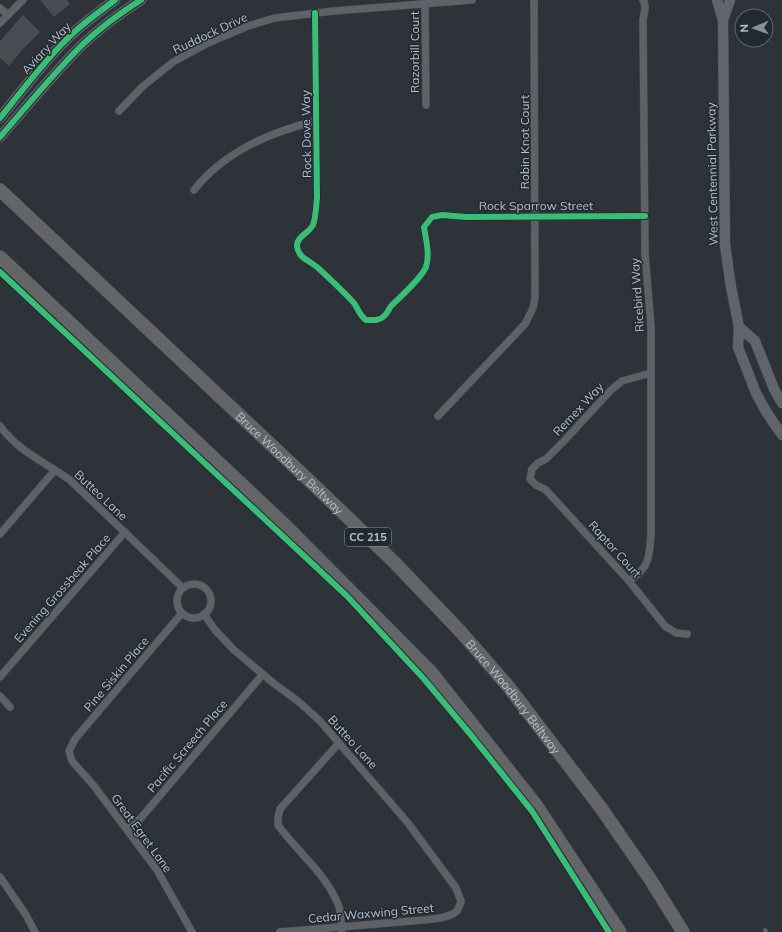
<svg xmlns="http://www.w3.org/2000/svg" width="782" height="932" viewBox="0 0 782 932" font-family="Mulish,sans-serif">
	<rect width="100%" height="100%" fill="#2e3339"/>
	<g fill="#484d52">
		<polygon points="40,0 67,0 70,4 54,17"/>
		<polygon points="23,15 40,32 22,50 9,66 0,58 0,41"/>
	</g>
	<g fill="none" stroke-linecap="round" stroke-linejoin="round">
		<g stroke="#4c4f53" stroke-width="4.5">
			<polyline id="lane" points="765,930 766,932"/>
		</g>
		<g stroke="#4c4f53" stroke-width="8">
			<g id="street">
				<polyline points="425,1 426,105"/>
				<polyline points="0,8 8,15"/>
				<path d="M315,13L317,198C316,206 316,217 313,225C309,233 296,237 297,246C298,258 309,260 317,267C329,278 343,291 354,303C358,309 360,316 366,320C372,320 380,321 384,316C387,314 389,309 391,306C400,297 421,279 426,267C430,254 426,240 424,227L432,217L442,215L466,217L645,216"/>
				<polyline points="0,23 23,0"/>
				<polyline points="119,111 142,87 173,62 208,43 248,26 275,18 334,11 472,0"/>
				<path d="M194,190C224,152 270,132 316,121"/>
				<polyline points="651,373 622,381 611,390 563,442 546,459 538,463 532,469 530,479 536,485 546,490 629,581 665,626 676,633 687,634"/>
				<polyline points="438,416 525,324 533,308 535,298 534,0"/>
				<path d="M0,426C19,452 45,462 70,480L183,588"/>
				<polyline points="0,534 55,470"/>
				<path d="M629,581C650,567 649,558 651,534V326L645,253L643,20C644,13 647,6 643,0"/>
				<circle cx="194" cy="601" r="17"/>
				<polyline points="182,613 75,739 69,751 72,761 94,786 157,870 192,932"/>
				<path d="M204,614L215,630L234,650L272,682L299,702L320,721L408,823L456,888L461,901C460,904 459,908 457,911C450,918 433,919 424,920L280,932"/>
				<polyline points="0,677 125,532"/>
				<polyline points="0,696 10,707"/>
				<path d="M339,743L280,809L278,818V825C297,852 328,875 339,907C341,915 341,924 342,932"/>
				<polyline points="127,829 140,819 263,674"/>
				<polyline points="0,877 26,915 35,932"/>
			</g>
		</g>
		<g stroke="#4c4f53" stroke-width="11">
			<g id="secondary">
				<polyline points="717,0 723,20 725,245 731,287 739,327 738,347 756,393 767,413 782,435"/>
				<polyline points="723,20 730,0"/>
				<path d="M0,118C20,93 39,68 61,45C77,28 96,14 115,0"/>
				<path d="M0,137C27,106 53,74 82,45C100,28 120,13 141,0"/>
				<polyline points="739,327 755,341 774,389 782,403"/>
			</g>
		</g>
		<g stroke="#4a4f55" stroke-width="14">
			<g id="highway">
				<path id="s1" d="M0,190L316,487L395,563L460,631L508,686L601,808L650,879L683,932"/>
				<polyline points="0,257 285,525 431,672 536,805 620,932"/>
			</g>
		</g>
		<use href="#lane" stroke="#5e6266" stroke-width="3.5"/>
		<use href="#street" stroke="#5e6266" stroke-width="7"/>
		<use href="#secondary" stroke="#61656b" stroke-width="10"/>
		<use href="#highway" stroke="#636567" stroke-width="13"/>
		<g stroke="#212a33" stroke-width="8">
			<g id="cycleway">
				<path d="M315,13L317,198C316,206 316,217 313,225C309,233 296,237 297,246C298,258 309,260 317,267C329,278 343,291 354,303C358,309 360,316 366,320C372,320 380,321 384,316C387,314 389,309 391,306C400,297 421,279 426,267C430,254 426,240 424,227L432,217L442,215L466,217L645,216"/>
				<path d="M0,118C20,93 39,68 61,45C77,28 96,14 115,0"/>
				<path d="M0,137C27,106 53,74 82,45C100,28 120,13 141,0"/>
				<polyline points="0,272 347,596 424,679 471,735 532,811 609,932"/>
			</g>
		</g>
		<use href="#cycleway" stroke="#3abd76" stroke-width="6"/>
	</g>
	<g text-anchor="middle" dominant-baseline="central" stroke-width="3" stroke-linejoin="round" paint-order="stroke">
		<rect fill="#212a33" stroke="#8b939b" stroke-width="1" x="345" y="528" width="46" height="18" rx="3"/>
		<g font-size="11" font-weight="bold" fill="#b9c0c8">
			<text x="368" y="537">CC 215</text>
		</g>
		<g font-size="12" fill="#b9c0c8" stroke="#212a33">
			<text transform="translate(210 33) rotate(-25)">Ruddock Drive</text>
			<text transform="translate(46 48) rotate(-47)">Aviary Way</text>
			<text transform="translate(414 52) rotate(-90)">Razorbill Court</text>
			<text transform="translate(306 134) rotate(-91)">Rock Dove Way</text>
			<text transform="translate(524 142) rotate(-90)">Robin Knot Court</text>
			<text transform="translate(712 174) rotate(-91)">West Centennial Parkway</text>
			<text x="536" y="205">Rock Sparrow Street</text>
			<text transform="translate(637 295) rotate(-94)">Ricebird Way</text>
			<text transform="translate(578 409) rotate(-47)">Remex Way</text>
			<text stroke="none"><textPath href="#s1" startOffset="398">Bruce Woodbury Beltway</textPath></text>
			<text transform="translate(101 495) rotate(43)">Butteo Lane</text>
			<text transform="translate(615 549) rotate(48)">Raptor Court</text>
			<text transform="translate(62 588) rotate(-49)">Evening Grossbeak Place</text>
			<text transform="translate(116 674) rotate(-50)">Pine Siskin Place</text>
			<text stroke="none"><textPath href="#s1" startOffset="722">Bruce Woodbury Beltway</textPath></text>
			<text transform="translate(353 742) rotate(48)">Butteo Lane</text>
			<text transform="translate(187 746) rotate(-50)">Pacific Screech Place</text>
			<text transform="translate(142 833) rotate(54)">Great Egret Lane</text>
			<text transform="translate(371 913) rotate(-5)">Cedar Waxwing Street</text>
		</g>
	</g>
	<g transform="translate(754 28) rotate(268)"><circle r="19" fill="#212a33" stroke="#5e666f"/>
	<path d="M0-3L7 15L0 10L-7 15Z" fill="#888f96"/>
	<text y="-6" font-size="11" font-weight="bold" text-anchor="middle" fill="#b9c0c8">N</text>
	</g>
</svg>
